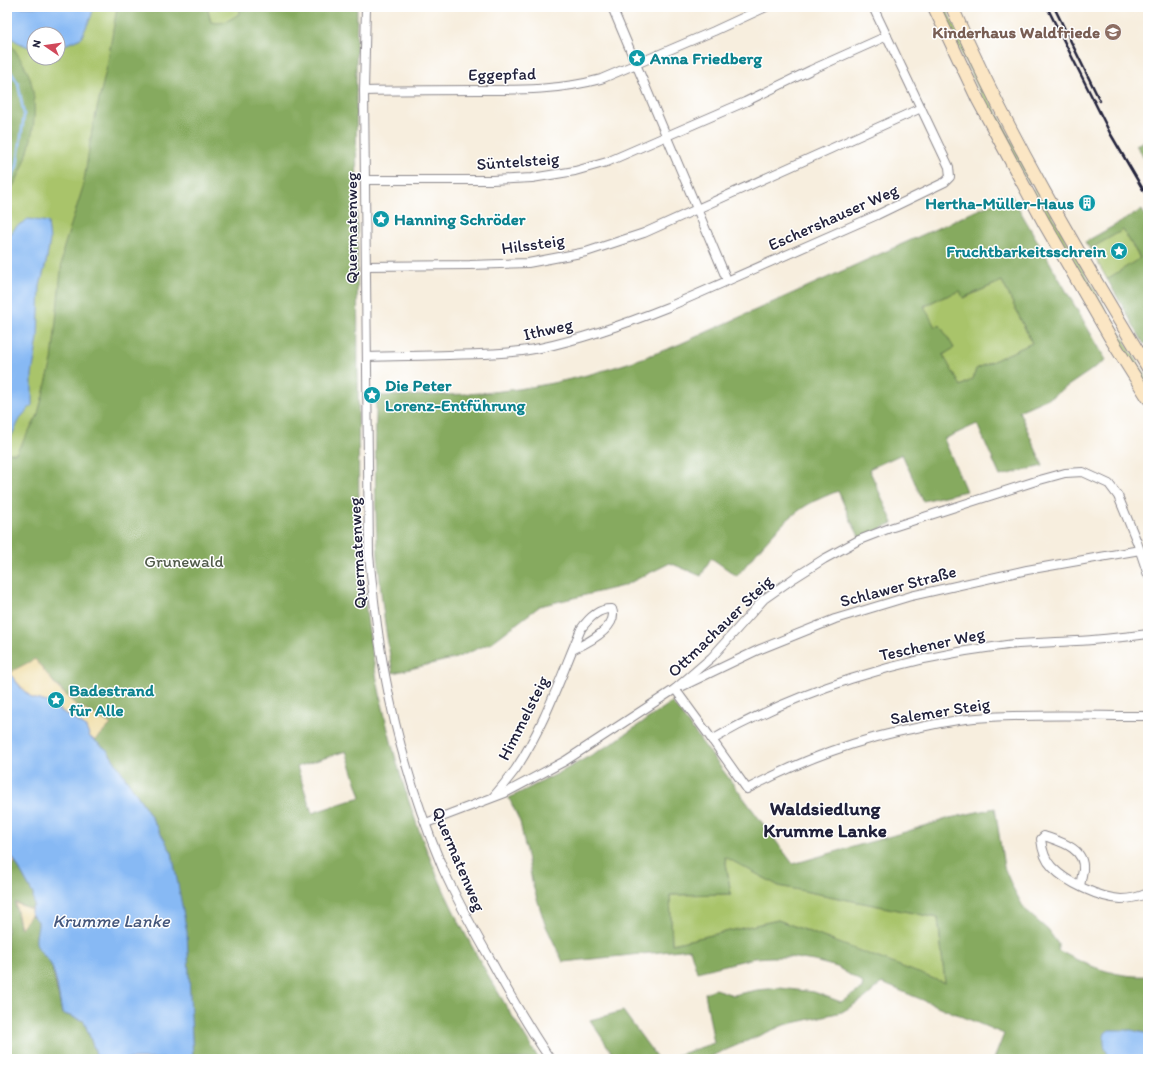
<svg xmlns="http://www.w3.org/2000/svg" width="1155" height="1066" viewBox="0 0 1155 1066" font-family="Itim,sans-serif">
	<rect width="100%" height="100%" fill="#fff"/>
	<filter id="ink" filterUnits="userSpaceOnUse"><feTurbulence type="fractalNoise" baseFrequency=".025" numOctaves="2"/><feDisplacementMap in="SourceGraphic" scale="8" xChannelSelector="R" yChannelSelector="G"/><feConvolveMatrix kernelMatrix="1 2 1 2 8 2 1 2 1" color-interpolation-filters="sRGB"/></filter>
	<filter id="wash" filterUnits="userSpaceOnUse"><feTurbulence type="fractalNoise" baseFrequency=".012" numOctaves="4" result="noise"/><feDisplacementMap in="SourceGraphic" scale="16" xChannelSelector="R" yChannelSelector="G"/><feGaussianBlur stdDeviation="0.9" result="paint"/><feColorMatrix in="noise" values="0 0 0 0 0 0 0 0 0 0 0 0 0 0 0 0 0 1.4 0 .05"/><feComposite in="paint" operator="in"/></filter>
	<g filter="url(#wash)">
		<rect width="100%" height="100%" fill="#f7eede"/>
		<g fill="#a9c46a" stroke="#667352" fill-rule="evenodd">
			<path d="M7,7H136L7,613ZM34,34H58V58H34Z"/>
			<path d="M207,7H241C241,16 226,24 218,24C215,24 213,23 211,23Z"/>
			<polygon points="939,7 945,7 984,88 1033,181 1028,184 999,131"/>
			<polygon points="1037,188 1106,310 1148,380 1148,391 1032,191"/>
			<polygon points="1123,229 1140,259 1107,279 1090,249"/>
			<polygon points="1002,281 1032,343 976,369 973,379 960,386 943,355 954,348 939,325 935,328 924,307 936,300 960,291 964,298"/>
			<polygon points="725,856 779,886 938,918 945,984 778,920 672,944 670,895 731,894"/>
		</g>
		<g fill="#86aa5e" stroke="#54664c" fill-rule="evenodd">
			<path d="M117,7H207L211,22C223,25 229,20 239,14L241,7H357L356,74L359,526C365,661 396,796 457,918C482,967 510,1013 539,1059H193L191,1023L172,854L147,810L107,750L95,741L111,724L76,705L49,677L14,670L10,675L7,670V453H16L37,417L52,361L63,250L83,187L92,130L107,66ZM346,751L361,797L312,813L297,767Z"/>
			<path d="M7,39C15,50 26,66 30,78C39,109 33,142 21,171C17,180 11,189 7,198Z"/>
			<polygon points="1148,139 1148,164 1136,145"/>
			<path d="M1011,195L1106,360L1053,396L1019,411L1043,466L1000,476L977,424L944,439L966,491L923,501L902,454L869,469L893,523L860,538L852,523L838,491C828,495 818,499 809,504C781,520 758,551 737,576L711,558L701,576L670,563L623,586L540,606L491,643L456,658L393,673C386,634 380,594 378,555C374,502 376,449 376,396C414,395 453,396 492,392C557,386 620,368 680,344ZM1002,281L1032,343L976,369L973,379L961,386L943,355L954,348L940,325L935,327L924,306L936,300L960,291L963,298Z"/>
			<polygon points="1142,210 1148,221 1148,342 1144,344 1107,279 1140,258 1123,230 1090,249 1085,242"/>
			<path d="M672,702L793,864L905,832L950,818L995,808L1004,867L1012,886L1025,910L1048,930L1058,944V950C1085,965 1116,978 1148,976V1034L1138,1031L1107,1051L1112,1059H994L1004,1034L882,983L865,998L842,1012L784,1025L705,1059H665L714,1043L705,993L715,989L733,995L757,990L780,988L814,992L841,1002L862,989L863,983L837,967L814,961L789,957H772L754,958L697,972L690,949L563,962L545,924L533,886L520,822L509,798L561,772L611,744ZM725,857L779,886L938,918L945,983L778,920L672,944L670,895L731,894Z"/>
			<path d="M15,862L33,894C34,900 35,904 31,909L15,903L20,927L31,915L38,921L39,929L36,935L43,955L51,963L62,1013L84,1021L98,1059H7V872Z"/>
			<polygon points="623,1011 658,1059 616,1059 590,1020"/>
		</g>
		<g fill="#eeda9e" stroke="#887e6c">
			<polygon points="35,659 58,688 76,705 111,724 95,741 90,737 85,726 47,702 32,698 10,675 14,670"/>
			<polygon points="7,850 8,850 9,854 15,862 7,872"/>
			<polygon points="15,903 31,909 31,915 21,928"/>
		</g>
		<g fill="#87b9f4" stroke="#546e98">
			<path d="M7,7H94L91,17L81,38L58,48V34H34V49C5,38 7,37 7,7Z"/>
			<polygon points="28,219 48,222 50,240 46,263 40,286 38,338 32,375 32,405 21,417 9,441 7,441 7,239 16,227"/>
			<path d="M7,670L22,689L32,698L47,702L85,726L90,737L107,750L147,810L172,853L187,932L193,1059H98L84,1021L62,1013C59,998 57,978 51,965C48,957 37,951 36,942C35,935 39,928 38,921C32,916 28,913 34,906L33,894L13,858L9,854L7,846Z"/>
			<path d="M1109,1030H1131L1148,1034V1059H1112C1105,1052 1102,1043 1105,1033Z"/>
		</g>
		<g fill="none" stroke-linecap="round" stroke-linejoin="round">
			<polyline stroke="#87b9f4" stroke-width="2.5" points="7,66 18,83 24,115 17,166 7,188"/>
		</g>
	</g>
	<g filter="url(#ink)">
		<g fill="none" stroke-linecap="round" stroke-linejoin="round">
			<g stroke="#8c888c" stroke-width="10">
				<g id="minor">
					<path d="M366,7L364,91L369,555C373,595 377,635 385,675C397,741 417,807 443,869C456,898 472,927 488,955C507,990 527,1025 550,1059"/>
					<polyline points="612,7 727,280"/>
					<path d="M364,91C403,90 442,90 480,90C521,90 561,90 601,79L714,31L766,7"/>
					<polyline points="365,180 492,180 532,178 575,171 607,162 745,102 811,70 887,36"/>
					<polyline points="366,266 470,265 528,263 586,252 644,233 921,108"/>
					<path d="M367,357C394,356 422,356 449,355C479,354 510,354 540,348C582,339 628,323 668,307L877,215L945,182L950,177L949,167L873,7"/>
					<polyline points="683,686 758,650 835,619 911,596 1027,570 1140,550"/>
					<path d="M675,689L708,734L747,789C805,759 856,739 921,727C943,722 967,718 990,717C1042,714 1095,716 1148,716"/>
					<path d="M712,740C798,690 902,658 1000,646C1025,642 1051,643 1076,641C1100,640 1124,637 1148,634"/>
					<path d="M494,796C501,788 508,779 515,770C544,727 561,676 581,629C588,619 599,608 612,609C619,627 587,643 574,649"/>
					<polyline points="426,823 505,793 565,761 675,689 712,657 764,599 794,578 824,559 859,540 890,528 1036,481 1065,473 1083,472 1109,484 1118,496 1137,542 1148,575"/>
					<path d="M1080,886C1081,881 1082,875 1083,870C1085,848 1061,842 1044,836L1041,839C1042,849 1045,860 1052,867C1067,883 1100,898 1121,899C1131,899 1139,897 1148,893"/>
				</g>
			</g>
			<g stroke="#8c888c" stroke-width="14">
				<g id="secondary">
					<polyline points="934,7 978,100 1044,223 1111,339 1148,398"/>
					<path d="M952,7C1007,133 1077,251 1148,368"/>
				</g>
			</g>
			<use href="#minor" stroke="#fff" stroke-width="8"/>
			<use href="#secondary" stroke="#fbe6c4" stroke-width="12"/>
			<g stroke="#22223b" stroke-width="2.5">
				<polyline points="1047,7 1110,133 1148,198"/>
				<polyline points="1054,7 1100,101"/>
			</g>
		</g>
	</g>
	<defs>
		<g id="school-disc" transform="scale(0.9)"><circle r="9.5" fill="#8d6e63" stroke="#fff"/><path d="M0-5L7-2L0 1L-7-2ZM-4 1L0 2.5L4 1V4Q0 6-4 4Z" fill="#fff"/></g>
		<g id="sight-disc" transform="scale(0.9)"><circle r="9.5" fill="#0f9aa8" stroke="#fff"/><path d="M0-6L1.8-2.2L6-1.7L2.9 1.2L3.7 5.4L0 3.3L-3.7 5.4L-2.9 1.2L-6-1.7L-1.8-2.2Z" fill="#fff"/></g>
		<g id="building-disc" transform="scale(0.9)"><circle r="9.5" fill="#0f9aa8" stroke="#fff"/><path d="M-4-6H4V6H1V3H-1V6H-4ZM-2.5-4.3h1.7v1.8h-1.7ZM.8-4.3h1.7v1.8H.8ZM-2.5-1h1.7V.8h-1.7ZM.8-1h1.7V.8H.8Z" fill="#fff"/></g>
	</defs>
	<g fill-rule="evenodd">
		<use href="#school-disc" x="1113" y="32"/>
		<use href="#sight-disc" x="637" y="58"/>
		<use href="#building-disc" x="1087" y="203"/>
		<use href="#sight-disc" x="381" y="219"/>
		<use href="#sight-disc" x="1119" y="251"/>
		<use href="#sight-disc" x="372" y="395"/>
		<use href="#sight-disc" x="56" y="700"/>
	</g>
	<g text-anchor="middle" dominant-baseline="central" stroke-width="3" stroke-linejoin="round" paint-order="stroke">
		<g font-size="17" font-weight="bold" fill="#785e54" stroke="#fff" text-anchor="end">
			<text x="1100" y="32">Kinderhaus Waldfriede</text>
		</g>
		<g font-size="17" font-weight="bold" fill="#0d838f" stroke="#fff" text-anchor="start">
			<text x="650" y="58">Anna Friedberg</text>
			<text x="1074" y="203" text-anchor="end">Hertha-Müller-Haus</text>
			<text x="394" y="219">Hanning Schröder</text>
			<text x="1106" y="251" text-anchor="end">Fruchtbarkeitsschrein</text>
			<text x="385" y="385">Die Peter<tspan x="385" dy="20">Lorenz-Entführung</tspan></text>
			<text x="69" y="690">Badestrand<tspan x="69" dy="20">für Alle</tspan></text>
		</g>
		<g font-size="17" fill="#22223b" stroke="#fff">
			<text transform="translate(502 74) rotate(-1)">Eggepfad</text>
			<text transform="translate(518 161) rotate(-4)">Süntelsteig</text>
			<text transform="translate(833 217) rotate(-24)">Eschershauser Weg</text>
			<text transform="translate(351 228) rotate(-90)">Quermatenweg</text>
			<text transform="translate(533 244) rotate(-8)">Hilssteig</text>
			<text transform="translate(548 329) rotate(-13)">Ithweg</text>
			<text transform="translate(357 553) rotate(-93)">Quermatenweg</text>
			<text transform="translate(898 586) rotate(-15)">Schlawer Straße</text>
			<text transform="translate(720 626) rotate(-44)">Ottmachauer Steig</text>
			<text transform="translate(932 644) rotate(-12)">Teschener Weg</text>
			<text transform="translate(940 711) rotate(-9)">Salemer Steig</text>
			<text transform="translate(523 718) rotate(-63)">Himmelsteig</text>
			<text transform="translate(459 859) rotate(67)">Quermatenweg</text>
		</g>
		<g font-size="17" fill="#515b4b" stroke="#fff">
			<text x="184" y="561">Grunewald</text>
		</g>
		<g font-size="18" font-style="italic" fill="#45577c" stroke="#fff">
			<text x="111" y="921">Krumme Lanke</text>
		</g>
		<g font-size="19" font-weight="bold" fill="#22223b" stroke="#fff">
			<text x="825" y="808">Waldsiedlung<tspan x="825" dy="22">Krumme Lanke</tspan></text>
		</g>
	</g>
	<rect width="1155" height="1066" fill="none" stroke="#fff" stroke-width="24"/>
	<g transform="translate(46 46) rotate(283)"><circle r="19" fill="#ffffff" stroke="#a7a7b1"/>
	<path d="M0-3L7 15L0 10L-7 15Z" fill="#d1495b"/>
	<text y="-6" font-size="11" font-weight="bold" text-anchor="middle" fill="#22223b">N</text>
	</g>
</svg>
